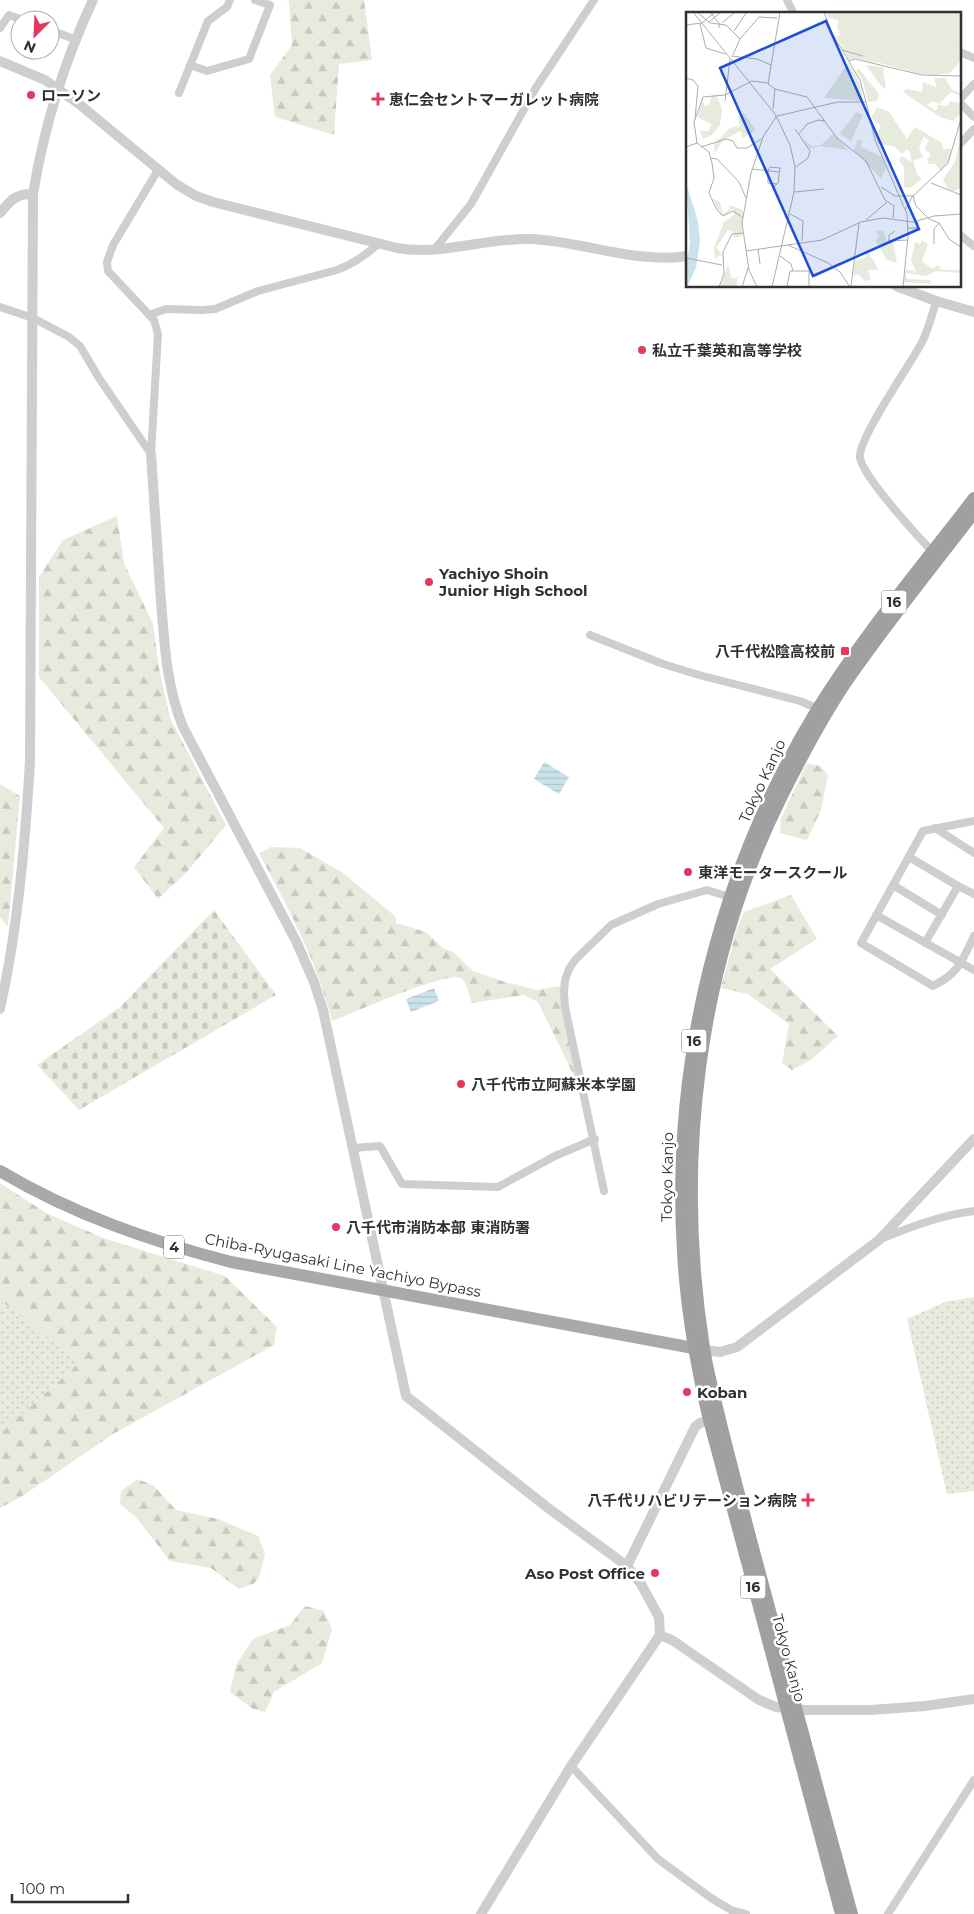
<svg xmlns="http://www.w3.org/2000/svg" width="974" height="1914" viewBox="0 0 974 1914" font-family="Montserrat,'Noto Sans JP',sans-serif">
	<defs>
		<pattern id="grass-dots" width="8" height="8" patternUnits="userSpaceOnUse" patternTransform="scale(1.25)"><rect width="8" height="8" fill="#e6ebdd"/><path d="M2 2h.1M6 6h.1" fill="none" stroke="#c6cabe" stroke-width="1.8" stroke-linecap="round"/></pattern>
		<pattern id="forest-firs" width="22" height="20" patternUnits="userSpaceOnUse" patternTransform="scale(1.25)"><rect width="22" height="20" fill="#e6ebdd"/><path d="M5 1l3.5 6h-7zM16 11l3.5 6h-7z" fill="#c6cabe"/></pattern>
		<pattern id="cemetery-stones" width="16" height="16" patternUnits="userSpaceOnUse" patternTransform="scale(1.25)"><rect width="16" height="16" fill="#e6ebdd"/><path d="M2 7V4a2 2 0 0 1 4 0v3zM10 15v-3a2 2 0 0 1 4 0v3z" fill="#c6cabe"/></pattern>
		<pattern id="water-rules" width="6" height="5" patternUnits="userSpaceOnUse" patternTransform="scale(1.25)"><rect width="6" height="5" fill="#cae3eb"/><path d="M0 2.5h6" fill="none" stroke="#aec3ca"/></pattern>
	</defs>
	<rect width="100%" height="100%" fill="#fff"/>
	<g fill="url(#grass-dots)">
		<polygon points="974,1297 974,1491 947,1494 907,1319 945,1302"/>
		<polygon points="0,1300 80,1362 0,1434"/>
	</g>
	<g fill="url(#forest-firs)">
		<polygon points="286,0 364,0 372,60 339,64 334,135 275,117 270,75 292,45 289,1"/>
		<polygon points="117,516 124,563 153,624 159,668 170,718 226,825 186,873 158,899 134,867 164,828 39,677 39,577 63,540"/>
		<polygon points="807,763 820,766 828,775 821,810 807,840 780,833 781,818"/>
		<polygon points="0,784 20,796 8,927 0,917"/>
		<path d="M271,847L300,848L343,873L396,917V923L426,932L444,949L453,952L473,971L505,982L537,990L562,986L578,1084L538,1002L524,995L472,1003C469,997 467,981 461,978C446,971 351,1014 332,1021C316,958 289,910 259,853Z"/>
		<polygon points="791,895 817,939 770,969 838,1036 811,1060 792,1070 782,1063 789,1024 748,994 721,988 737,928 744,912"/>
		<polygon points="0,1183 46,1213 103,1238 225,1276 277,1327 274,1345 113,1434 21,1497 0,1508 0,1434 80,1362 0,1300"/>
		<polygon points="138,1479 154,1486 176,1510 218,1519 258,1536 265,1554 259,1578 253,1584 239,1589 211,1568 170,1561 136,1517 120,1504 121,1491"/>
		<polygon points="305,1606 324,1611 332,1629 322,1663 274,1692 265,1712 253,1709 230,1692 236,1665 253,1639 290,1625"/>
	</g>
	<polygon fill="url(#cemetery-stones)" points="214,910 276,995 79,1110 37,1065 120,1007"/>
	<g fill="url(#water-rules)">
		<polygon points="544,762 569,777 559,794 534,779"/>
		<polygon points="434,988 439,1001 411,1012 406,999"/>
	</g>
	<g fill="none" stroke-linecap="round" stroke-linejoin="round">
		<g stroke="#cecece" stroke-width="8">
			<polyline points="787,0 794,14"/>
			<polyline points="0,28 9,15 23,20"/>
			<polyline points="50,30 77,40"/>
			<polyline points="960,52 974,58"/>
			<polyline points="190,65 207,71 249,59 270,5 255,0"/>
			<polyline points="179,93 208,21 227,7 230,0"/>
			<polyline points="960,99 974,84"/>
			<polyline points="960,103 974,117"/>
			<polyline points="960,144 974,129"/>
			<polyline points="960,235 974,246"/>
			<polyline points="434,250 471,204 537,86 594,0"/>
			<polyline points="0,307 33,318 69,337 80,346 99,378 151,454"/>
			<path d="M149,315L166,309L202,310L215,309L258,291L337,270C353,264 366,255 378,244"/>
			<polyline points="151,454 158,334 154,320 108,271 107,262 113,245 158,170"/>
			<path d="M935,554C919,538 864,478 860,458C857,440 910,365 921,344C928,331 932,316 936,301"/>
			<polyline points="590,635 663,664 699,675 800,701 821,710"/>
			<path d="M974,821L923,831L861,943L933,986C959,973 962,961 974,936"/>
			<polyline points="935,828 974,853"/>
			<polyline points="909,857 958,886"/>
			<polyline points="893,885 942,915"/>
			<polyline points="876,915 974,970"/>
			<polyline points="925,943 958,886 974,894"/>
			<polyline points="353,1148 380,1146 402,1184 498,1187 555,1156 595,1139"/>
			<polyline points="604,1191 565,1007 564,993 565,980 569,969 575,960 611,925 658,904 707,890 730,897"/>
			<path d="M883,1238C913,1226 942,1215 974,1211"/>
			<polyline points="571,1766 658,1859 711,1898 731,1910 746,1914"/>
			<polyline points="888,1914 974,1780"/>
		</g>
		<g stroke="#cecece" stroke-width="10">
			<path d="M0,61L45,80L79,104L176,184L196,196L213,202L397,248C442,256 487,237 533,239C584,242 637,264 688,256"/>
			<path d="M0,213C10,201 16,193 33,194"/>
			<polyline points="896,286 936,301 974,312"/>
			<path d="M151,454C154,498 157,543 160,588C164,635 165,683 183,727L296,941L314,982L323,1010L406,1396L548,1508L627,1566L641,1584L659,1617L660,1635L571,1766L481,1914"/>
			<path d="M0,1009C18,928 25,844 30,761L33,194C44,127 64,62 93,0"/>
			<polyline points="704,1350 720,1352 737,1347 879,1240 974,1139"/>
			<polyline points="627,1566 695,1427 700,1423 709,1420"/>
			<polyline points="660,1635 672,1640 759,1700 776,1707 805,1710 871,1710 925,1706 974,1699"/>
		</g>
		<path stroke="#a9a9a9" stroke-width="12" d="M0,1171C72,1214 150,1241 231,1262L704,1350"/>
		<g stroke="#a0a0a0" stroke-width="12">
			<path d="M841,1914L709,1420C696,1365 686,1309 683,1252C671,1063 719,869 818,708C864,634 921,567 974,498"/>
			<path d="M852,1914C822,1803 791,1692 762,1581C748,1530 735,1479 722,1428C716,1401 708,1375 704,1348C675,1163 697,967 781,798C801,758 822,718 847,681C887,623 931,569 974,513"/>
		</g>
	</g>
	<g fill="#e4385f" stroke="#fff" stroke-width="2">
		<circle cx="31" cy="95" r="5"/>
		<path d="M375.5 91.5h5v5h5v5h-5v5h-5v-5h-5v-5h5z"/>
		<circle cx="642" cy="350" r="5"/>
		<circle cx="429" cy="582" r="5"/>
		<rect x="840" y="646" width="10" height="10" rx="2.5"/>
		<circle cx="688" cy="872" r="5"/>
		<circle cx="461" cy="1084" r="5"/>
		<circle cx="336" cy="1227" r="5"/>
		<circle cx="687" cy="1392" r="5"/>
		<path d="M805.5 1492.5h5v5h5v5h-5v5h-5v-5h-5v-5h5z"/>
		<circle cx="655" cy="1573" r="5"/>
	</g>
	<g text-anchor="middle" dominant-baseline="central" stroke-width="5" stroke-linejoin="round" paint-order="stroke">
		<g fill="#fff" stroke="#6f6f6f" stroke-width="1">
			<rect x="881.5" y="590.5" width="25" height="23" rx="4"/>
			<rect x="681.5" y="1029.5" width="25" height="23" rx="4"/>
			<rect x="164" y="1235.5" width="20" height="23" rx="4"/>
			<rect x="740.5" y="1575.5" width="25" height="23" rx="4"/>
		</g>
		<g font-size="14" font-weight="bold" fill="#313131">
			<text x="894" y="602">16</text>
			<text x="694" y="1041">16</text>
			<text x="174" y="1247">4</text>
			<text x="753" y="1587">16</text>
		</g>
		<g font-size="15" font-weight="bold" fill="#313131" stroke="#fff" text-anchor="start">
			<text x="41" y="95">ローソン</text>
			<text x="389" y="99">恵仁会セントマーガレット病院</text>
			<text x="652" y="350">私立千葉英和高等学校</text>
			<text x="439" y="573">Yachiyo Shoin<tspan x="439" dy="17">Junior High School</tspan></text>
			<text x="835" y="651" text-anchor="end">八千代松陰高校前</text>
			<text x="698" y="872">東洋モータースクール</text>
			<text x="471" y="1084">八千代市立阿蘇米本学園</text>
			<text x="346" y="1227">八千代市消防本部 東消防署</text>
			<text x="697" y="1392">Koban</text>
			<text x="797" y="1500" text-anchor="end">八千代リハビリテーション病院</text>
			<text x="645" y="1573" text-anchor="end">Aso Post Office</text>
		</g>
		<g font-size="15" fill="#313131" stroke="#fff">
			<text transform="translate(762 781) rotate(-65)">Tokyo Kanjo</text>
			<text transform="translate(667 1177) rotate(-89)">Tokyo Kanjo</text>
			<text transform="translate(343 1265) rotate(11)">Chiba-Ryugasaki Line Yachiyo Bypass</text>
			<text transform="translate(789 1658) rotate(75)">Tokyo Kanjo</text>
		</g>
	</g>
	<g transform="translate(686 12)">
		<rect width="275" height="275" fill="#fff"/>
		<path d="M141,0H275V48L264,61L248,63L229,61L201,42L190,43V51L169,46L163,48L150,25L154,23L151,14L153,9L142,5ZM166,56L175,73L170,76L158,73ZM58,101L70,118L56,126L52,104Z" fill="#e6ebdd"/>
		<path d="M250,0H270L271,8H275L266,21L270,25L267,33L255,46L244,42L232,43L230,30L215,24L237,26L247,15ZM206,25L208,31L224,37L232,61L190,50L189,43L199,42L200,34L171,35L179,43L162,37L171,31H200ZM162,51L166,56L158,73L170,76L175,73L177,89L138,86ZM180,53L197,55L200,78L192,70ZM173,57L193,82L191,89L182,90L177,70L170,58ZM248,66H259L266,78L275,81V84L265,80L253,92L247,89L241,93L250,99L252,93L261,94L264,89L274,91L275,101L267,109L254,105L217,80L221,77L236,80L237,70L251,76ZM30,82L36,97L34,113L26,123L17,127L14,119H23L25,112L11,105L16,88L19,94L23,93L26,83ZM191,95L203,100L221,127L229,115L256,131L257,138L265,136L264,146L255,159L249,152H243L241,148L245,142L238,137L243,128L237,125L233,136L237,145L227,149L231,162L236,167L224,176L218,175V156L213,148L216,144L225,150L224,140L221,137L216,142L208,134L192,132L187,117L192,120L195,114L185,106ZM53,114L56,118L37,128L29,141L28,132L44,116ZM147,122L162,138L134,134L124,137L117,127L126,134L135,133ZM275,126V175L269,179L262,177L257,167L268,152ZM172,127L176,129L175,135L196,145L200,156L195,167L168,138ZM27,187L34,190L37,202L44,197L43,193L57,198L56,224L48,226L47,220L42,218L30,236L40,248L34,243L29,247L28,235L38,210L48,203L47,196L40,203H35ZM197,218L201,231L207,230L211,251L201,248L189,228L193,226L190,219ZM236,228L242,232L236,249L246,257L252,253L256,258H275V261L250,259L240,264L220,261L221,267L244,268L245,272L217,270L220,257L230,260L225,248L229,230L234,232ZM181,238L193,258H182L185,267L179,269L172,262L167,264L169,249L180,245Z" fill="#e6ebdd"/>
		<path d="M170,100L177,103L165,129L154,122Z" fill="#e6ebdd"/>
		<path d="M42,253L46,267L52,265H57L51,266V275H34Z" fill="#e6ebdd"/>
		<path d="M0,171L12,209L14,229L10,256L1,275L0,253L4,231Z" fill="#cae3eb"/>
		<path fill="none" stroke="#adadad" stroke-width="1" d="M7,0L89,102L104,133L109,155L108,180L86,275M11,0L24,11L40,13L54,27M24,0L33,11V16M94,0L82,72L89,77L121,85L151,126L180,149L199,188L208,194L207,206M23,10L35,0M36,11L48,1M14,12L20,36L39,42M0,13L16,11L29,0M48,19L61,0M156,38L177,44M47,43L54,27L73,5L91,6M45,44L71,47L85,53M163,49L169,47L236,63L275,64M0,66L7,68L12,74L9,107M39,89L44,47M180,90L189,128L221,202L222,224L217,275M87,97L89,77M91,104L152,90H180L174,68L146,21L138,0M109,117L124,139L122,146L110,155M113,122L121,112L132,108L139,109M11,131L23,140L26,151L28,166L23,181L31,198L37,204L47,199L56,205M0,135L11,131L8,110L17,85L39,83L66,69L82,71M15,135L40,127L47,129L51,136H61L75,127M24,146L31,147L53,170L60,186M66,157L93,160M82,159L84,155L94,156L92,171L87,176M82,159V171L91,172M245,171L275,183M195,175L209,184H228M109,180L138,177M227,184L230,194L243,207L253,211L263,227L275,235M220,197L226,185L262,151L275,107M104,202L117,209L116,229M180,208L201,190M222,216H231L232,210M209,219L203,223V229L222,228M248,232V217L253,211M102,233L142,251L154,260L164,275M72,237L74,252M60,239L136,228L175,210L197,206L227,210L248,204L275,202M94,244L105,252L107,259M0,246L36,253M165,274L173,211M33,275L38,262L37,240L46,222L57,221M56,275L62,256M71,275L63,258L56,211L65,161L77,125L90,105M101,275L104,259H123V275"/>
		<path fill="#1d4ed8" fill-opacity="0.15" stroke="#1d4ed8" stroke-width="2.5" d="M140,9L233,217L127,264L34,56Z"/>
		<rect width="275" height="275" fill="none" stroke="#313131" stroke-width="2.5"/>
	</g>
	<g transform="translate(35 35) rotate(204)"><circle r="24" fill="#ffffff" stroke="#adadad"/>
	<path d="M0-4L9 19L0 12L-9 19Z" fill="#e4385f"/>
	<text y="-8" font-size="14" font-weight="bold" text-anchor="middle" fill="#313131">N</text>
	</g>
	<path d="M12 1894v8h116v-8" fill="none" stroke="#313131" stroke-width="2.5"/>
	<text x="20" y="1894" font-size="15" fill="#313131" stroke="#ffffff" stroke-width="4" paint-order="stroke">100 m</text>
</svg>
